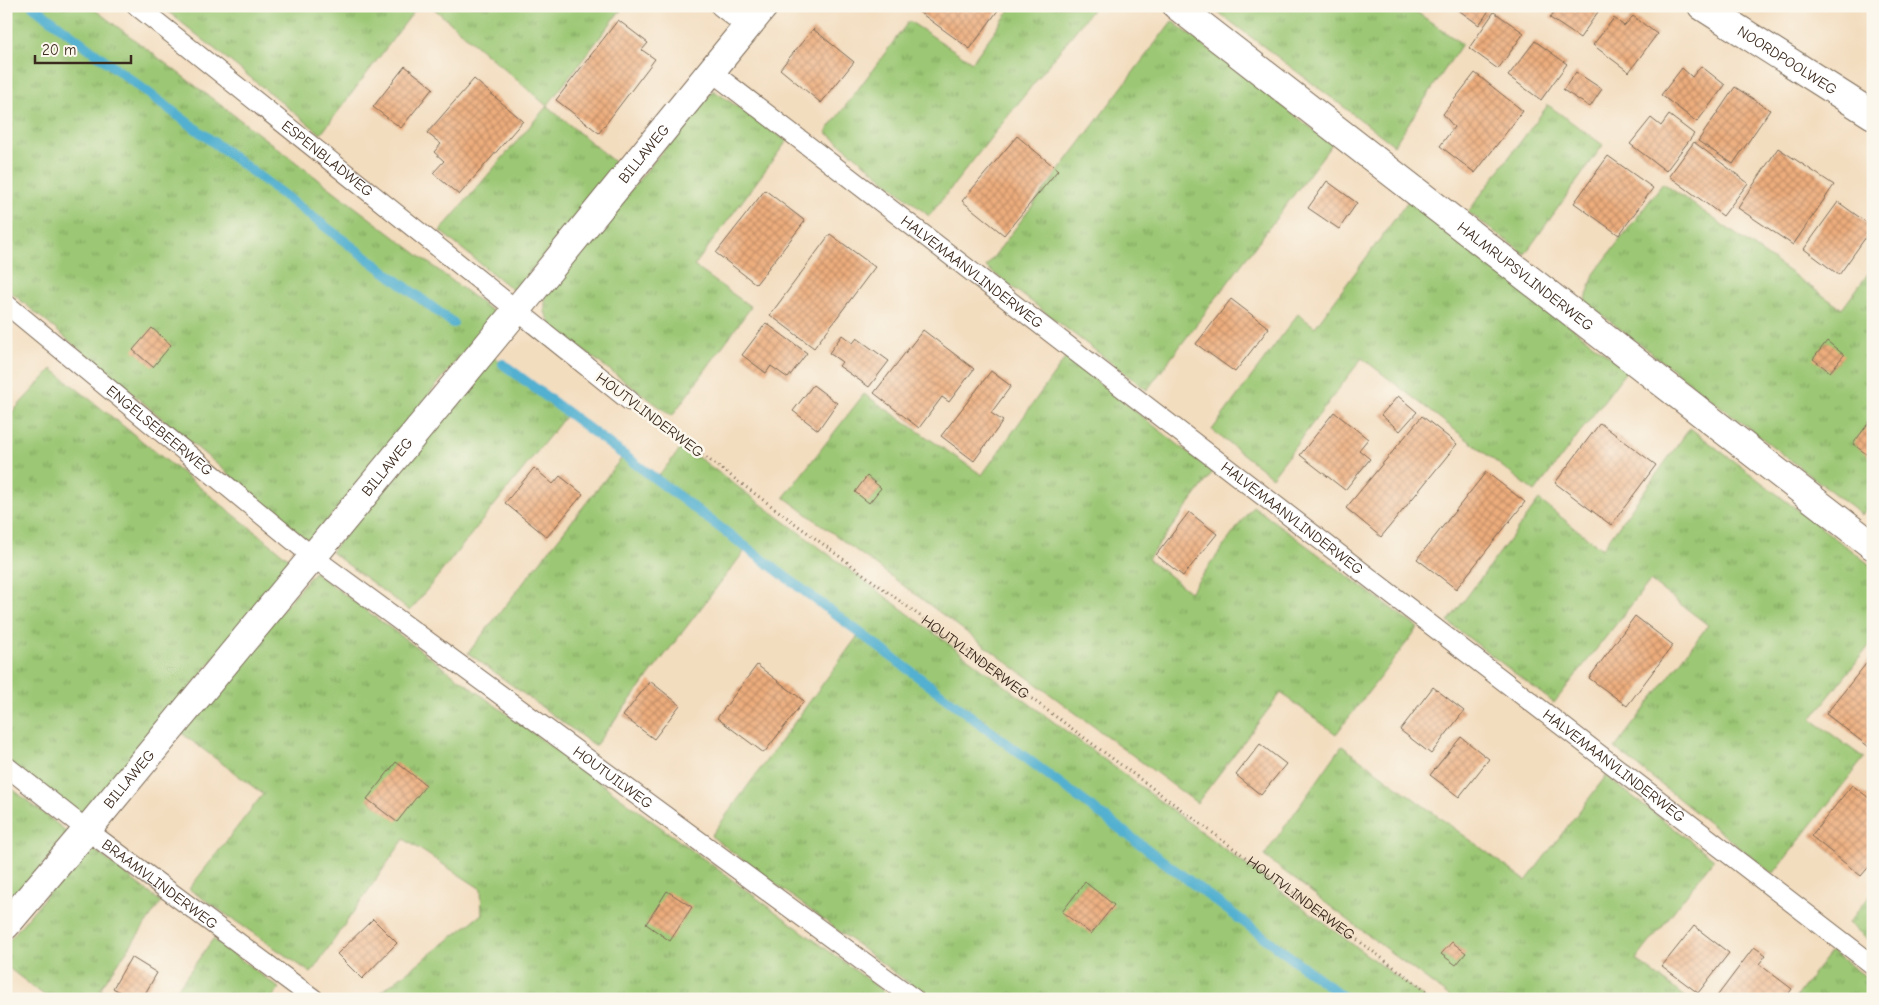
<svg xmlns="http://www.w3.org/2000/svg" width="1879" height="1005" viewBox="0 0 1879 1005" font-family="'Comic Neue',sans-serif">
	<defs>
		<pattern id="grass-tufts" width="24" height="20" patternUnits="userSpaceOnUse" patternTransform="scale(1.25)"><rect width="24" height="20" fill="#9cc875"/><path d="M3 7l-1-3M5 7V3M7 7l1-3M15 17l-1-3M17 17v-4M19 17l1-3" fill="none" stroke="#80a35f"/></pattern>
		<pattern id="building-cross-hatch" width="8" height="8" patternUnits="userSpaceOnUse" patternTransform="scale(1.25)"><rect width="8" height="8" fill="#edad7d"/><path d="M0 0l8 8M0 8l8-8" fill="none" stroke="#c18d66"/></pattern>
	</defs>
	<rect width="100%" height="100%" fill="#fbf7ec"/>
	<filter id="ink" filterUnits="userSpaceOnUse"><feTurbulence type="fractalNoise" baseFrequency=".02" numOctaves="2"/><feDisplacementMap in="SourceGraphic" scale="10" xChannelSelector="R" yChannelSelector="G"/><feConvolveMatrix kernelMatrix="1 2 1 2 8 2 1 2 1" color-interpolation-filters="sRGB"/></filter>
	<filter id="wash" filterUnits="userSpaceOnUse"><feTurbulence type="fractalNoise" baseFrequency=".0096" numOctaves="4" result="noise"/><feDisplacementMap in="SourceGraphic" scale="20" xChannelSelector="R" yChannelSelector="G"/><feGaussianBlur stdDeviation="1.12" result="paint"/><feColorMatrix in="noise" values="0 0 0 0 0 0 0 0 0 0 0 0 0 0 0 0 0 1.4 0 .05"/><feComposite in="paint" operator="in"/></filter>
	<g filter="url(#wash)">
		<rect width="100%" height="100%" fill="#f3ddbf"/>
		<g fill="url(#grass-tufts)" stroke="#6c794a">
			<polygon points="17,6 90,6 496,314 473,340 310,542 6,288 6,134 13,125 6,120 6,20"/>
			<polygon points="161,6 418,6 321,134"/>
			<polygon points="431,6 624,6 547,106 619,166 514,291 440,231 547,106"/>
			<polygon points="1013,6 1095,6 929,216 826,132 909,21 972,62"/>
			<polygon points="1210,6 1408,6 1462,44 1394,145"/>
			<polygon points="1172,21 1332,144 1147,390 986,267"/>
			<polygon points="713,90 787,141 694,266 751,307 672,416 553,328 545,312 545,294"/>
			<polygon points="1548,105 1603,145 1525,254 1468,212"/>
			<polygon points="1663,183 1842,309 1873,267 1873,500 1862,515 1585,302 1594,274"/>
			<polygon points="1408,201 1627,370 1535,492 1362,358 1272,477 1212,430 1298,314 1315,327"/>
			<polygon points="493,356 568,413 410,611 331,552"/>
			<polygon points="1066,357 1213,472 1148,559 1190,592 1253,506 1418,628 1336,734 1281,693 1197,803 784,497 864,394 982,475"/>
			<polygon points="52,369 293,562 82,820 6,759 6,419"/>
			<polygon points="1690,428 1873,567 1873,641 1811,719 1864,758 1773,874 1615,748 1708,625 1650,581 1554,703 1448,622 1539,500 1602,549"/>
			<polygon points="683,446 1426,999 930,999 711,836 860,633 747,548 595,746 468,653 624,455 656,479"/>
			<polygon points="314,572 894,999 574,999 567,994 563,999 372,999 482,914 481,889 404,839 311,973 189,889 263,794 180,732"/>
			<polygon points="1342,746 1526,881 1606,776 1714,859 1636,960 1688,999 1452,999 1264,856"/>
			<polygon points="6,784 70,834 6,908"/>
			<polygon points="88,845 161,902 100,989 117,999 49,999 6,966 6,944"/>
			<polygon points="1873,892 1873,943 1848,923"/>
			<polygon points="213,939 279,988 271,999 170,999"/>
			<polygon points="1831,951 1873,982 1873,999 1794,999"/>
		</g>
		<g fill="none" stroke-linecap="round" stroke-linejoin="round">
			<g stroke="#52b0d0" stroke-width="10">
				<polyline points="33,6 453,323"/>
				<polyline points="503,364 1346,999"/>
			</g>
		</g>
		<g id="blocks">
			<g fill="url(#building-cross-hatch)">
				<polygon points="923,6 1001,6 970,49 919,12"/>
				<polygon points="1453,6 1492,6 1479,25"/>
				<polygon points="1536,6 1546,6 1543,11"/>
				<polygon points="1558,6 1602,6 1580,38 1550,18"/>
				<polygon points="1494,12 1524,33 1498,69 1469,48"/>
				<polygon points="1633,16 1657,34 1629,72 1593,45 1614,18 1624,26"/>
				<polygon points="618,20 648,43 642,50 655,59 599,133 556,100"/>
				<polygon points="813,29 854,62 821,103 780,69"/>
				<polygon points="1535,41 1567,64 1541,100 1508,76"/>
				<polygon points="405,66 433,88 401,128 373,107"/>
				<polygon points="1701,66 1725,85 1697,122 1661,95 1682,68 1692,77"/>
				<polygon points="1576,72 1602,89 1590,107 1563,90"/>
				<polygon points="1475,73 1523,111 1475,173 1440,146 1454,127 1443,114"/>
				<polygon points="474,79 523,121 459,195 433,173 444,161 434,152 441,144 427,133"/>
				<polygon points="1735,87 1770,110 1733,164 1698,141"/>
				<polygon points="1669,115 1694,134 1666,171 1630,144 1651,118 1661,126"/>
				<polygon points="1017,136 1058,170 1004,235 962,201"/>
				<polygon points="1694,142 1748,183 1723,216 1669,176"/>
				<polygon points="1778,148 1834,185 1793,245 1738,208"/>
				<polygon points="1608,156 1653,188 1619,235 1574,203"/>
				<polygon points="1327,181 1357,203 1339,229 1308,208"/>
				<polygon points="765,190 805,221 756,284 716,253"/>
				<polygon points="1838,202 1873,227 1839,275 1804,249"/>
				<polygon points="830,234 875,267 814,348 770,315"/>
				<polygon points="1231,299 1269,328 1235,372 1196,344"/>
				<polygon points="766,323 807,353 788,378 771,366 766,373 742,355"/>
				<polygon points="152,328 171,345 153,367 133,350"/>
				<polygon points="923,330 974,369 949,402 942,397 919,428 874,393"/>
				<polygon points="842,335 853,343 857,338 889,361 869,387 839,366 842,362 829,353"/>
				<polygon points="1827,341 1844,355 1830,372 1813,359"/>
				<polygon points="991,371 1011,386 991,413 1003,421 974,461 941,436"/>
				<polygon points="813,385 837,403 818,430 793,411"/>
				<polygon points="1398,396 1417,412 1400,431 1381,415"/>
				<polygon points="1334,412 1368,439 1359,450 1370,459 1345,490 1300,455"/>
				<polygon points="1422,416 1457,444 1381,537 1346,508"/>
				<polygon points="1873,417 1873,459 1853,444"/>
				<polygon points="1600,423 1656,465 1611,525 1555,483"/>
				<polygon points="534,468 553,484 560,476 583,494 547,537 505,503"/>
				<polygon points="1486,472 1525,502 1456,589 1417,559"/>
				<polygon points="867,476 881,488 869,503 855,492"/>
				<polygon points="1189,512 1217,534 1183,576 1156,555"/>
				<polygon points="1635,616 1673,645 1627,706 1589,678"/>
				<polygon points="1873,655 1873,750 1826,714"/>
				<polygon points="757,665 804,701 764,753 717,718"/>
				<polygon points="650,681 680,705 654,739 623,716"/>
				<polygon points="1433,687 1464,711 1431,754 1400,730"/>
				<polygon points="1461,737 1489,759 1459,797 1430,775"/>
				<polygon points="1260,744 1286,764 1261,795 1236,775"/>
				<polygon points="396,762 426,785 397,822 367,799"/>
				<polygon points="1852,785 1873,801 1873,862 1861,876 1811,836"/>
				<polygon points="1085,882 1114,905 1091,934 1062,912"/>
				<polygon points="667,891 692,907 670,941 646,924"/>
				<polygon points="373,919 397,943 362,979 337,954"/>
				<polygon points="1694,926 1729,953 1698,993 1662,966"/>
				<polygon points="1452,942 1466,953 1456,965 1441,954"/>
				<polygon points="1754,947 1766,955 1759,964 1792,989 1785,999 1715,999"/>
				<polygon points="131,957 157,973 142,999 132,999 113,988"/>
			</g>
		</g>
	</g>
	<g filter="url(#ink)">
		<use href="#blocks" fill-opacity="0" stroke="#7b6956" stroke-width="1"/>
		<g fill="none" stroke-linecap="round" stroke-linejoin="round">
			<g stroke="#7b6956" stroke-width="21">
				<g id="service">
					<path id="s2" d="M137,6L630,401"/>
					<polyline points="720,6 747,27"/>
					<path id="s3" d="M712,72L1873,965"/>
					<path id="s4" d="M6,304L313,557L914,999"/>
					<path id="s5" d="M6,766L87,830L314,999"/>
				</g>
			</g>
			<g stroke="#7b6956" stroke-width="30">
				<g id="minor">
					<path id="s6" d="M1177,6L1873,546"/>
					<path id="s7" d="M1702,6L1873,115"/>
					<path id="s8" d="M6,925L87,830L516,311L764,6"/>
				</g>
			</g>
			<path stroke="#7b6956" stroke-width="3" stroke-dasharray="1 4" stroke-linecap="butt" id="s1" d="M650,416L1437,999"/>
			<use href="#service" stroke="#fff" stroke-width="19"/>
			<use href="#minor" stroke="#fff" stroke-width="28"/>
		</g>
	</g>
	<g text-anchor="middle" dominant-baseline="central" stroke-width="5" stroke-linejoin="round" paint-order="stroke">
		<g font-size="15" fill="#3b2a1e" stroke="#fbf7ec">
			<text stroke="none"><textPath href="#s7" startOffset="101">NOORDPOOLWEG</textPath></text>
			<text stroke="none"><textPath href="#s8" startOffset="1001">BILLAWEG</textPath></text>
			<text stroke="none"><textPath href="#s2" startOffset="244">ESPENBLADWEG</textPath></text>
			<text stroke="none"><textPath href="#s3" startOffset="328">HALVEMAANVLINDERWEG</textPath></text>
			<text stroke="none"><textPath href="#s6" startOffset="441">HALMRUPSVLINDERWEG</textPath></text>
			<text transform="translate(650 415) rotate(37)">HOUTVLINDERWEG</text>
			<text stroke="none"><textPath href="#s4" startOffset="199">ENGELSEBEERWEG</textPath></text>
			<text stroke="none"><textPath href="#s8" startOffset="596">BILLAWEG</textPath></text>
			<text stroke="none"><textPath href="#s3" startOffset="732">HALVEMAANVLINDERWEG</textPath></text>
			<text stroke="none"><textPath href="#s1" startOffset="405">HOUTVLINDERWEG</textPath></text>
			<text stroke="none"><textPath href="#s3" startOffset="1138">HALVEMAANVLINDERWEG</textPath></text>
			<text stroke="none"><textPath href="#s4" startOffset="770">HOUTUILWEG</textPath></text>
			<text stroke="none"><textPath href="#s8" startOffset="191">BILLAWEG</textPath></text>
			<text stroke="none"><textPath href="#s5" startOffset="194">BRAAMVLINDERWEG</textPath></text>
			<text stroke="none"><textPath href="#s1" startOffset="810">HOUTVLINDERWEG</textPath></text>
		</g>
	</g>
	<rect width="1879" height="1005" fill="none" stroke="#fbf7ec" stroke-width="25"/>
	<path d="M35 55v8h96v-8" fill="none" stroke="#3b2a1e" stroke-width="2.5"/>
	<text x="42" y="55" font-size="15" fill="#3b2a1e" stroke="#fbf7ec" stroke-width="4" paint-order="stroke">20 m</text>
</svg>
